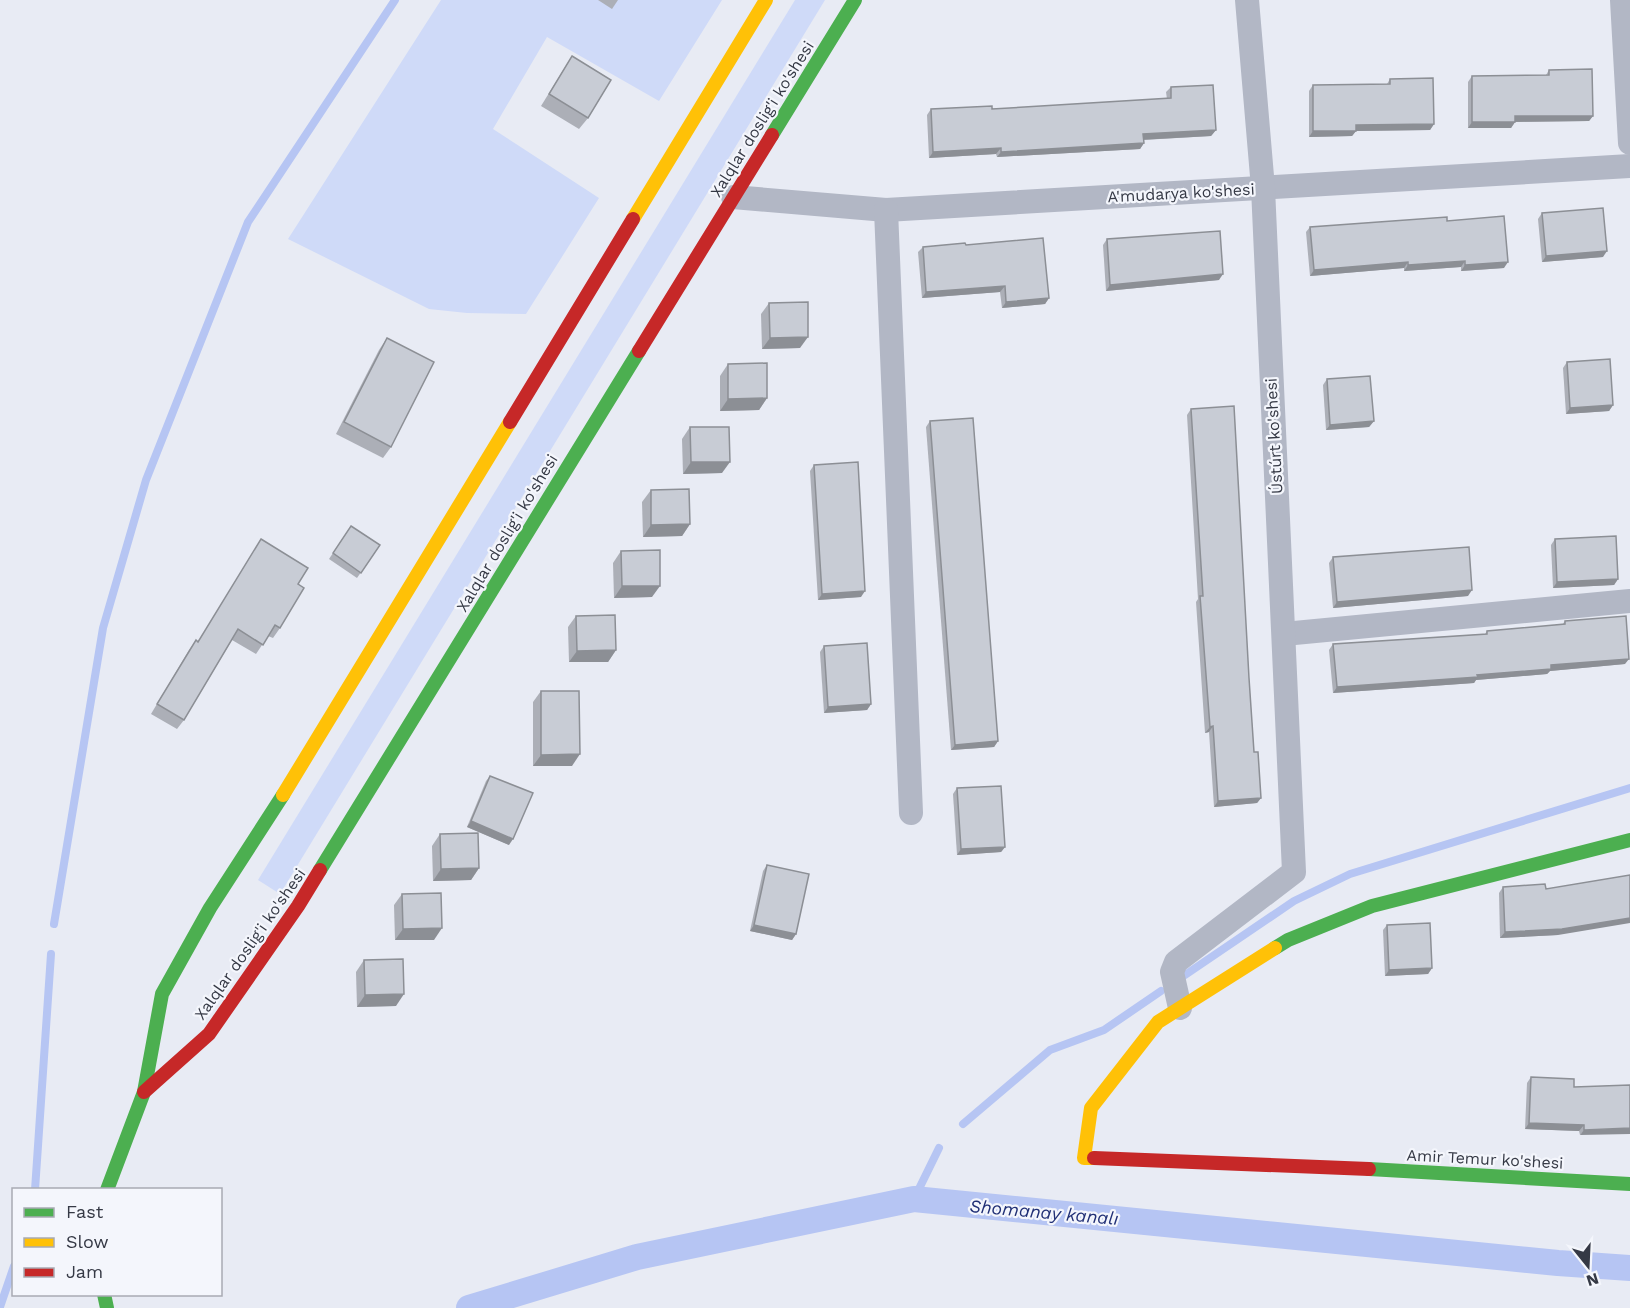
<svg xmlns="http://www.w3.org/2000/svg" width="1630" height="1308" viewBox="0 0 1630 1308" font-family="'Work Sans',sans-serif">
	<rect width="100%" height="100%" fill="#e8ebf4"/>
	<g fill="#cfdaf8">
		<polygon points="441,0 722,0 659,101 547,37 493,129 599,198 526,314 467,313 429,309 288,239"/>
		<polygon points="795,0 825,0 280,894 258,880"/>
	</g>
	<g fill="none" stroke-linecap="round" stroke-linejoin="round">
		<g stroke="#b6c5f3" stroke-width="8">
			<polyline points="54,924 103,628 146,480 248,222 395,0"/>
			<polyline points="1185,975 1294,901 1350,874 1630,788"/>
			<polyline points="963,1124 1050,1050 1104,1030 1161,991"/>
			<polyline points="35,1190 51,954"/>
			<polyline points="914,1199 939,1148"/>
			<polyline points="0,1307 14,1266"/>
		</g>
		<polyline stroke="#b6c5f3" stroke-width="26" points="469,1308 637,1257 914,1199 1558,1263 1630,1268"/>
		<g stroke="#b2b7c5" stroke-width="24">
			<polyline points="1622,0 1630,143"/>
			<polyline points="733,197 886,210 1630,166"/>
			<polyline points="886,210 911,813"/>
			<polyline points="1284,634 1630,601"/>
			<polyline points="1180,1008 1172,972 1176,962 1294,872 1263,188 1247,0"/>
		</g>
		<g stroke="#4caf50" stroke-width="14">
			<polyline points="772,135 855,0"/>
			<polyline points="320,870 639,351"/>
			<polyline points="1275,948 1288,940 1372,906 1630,840"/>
			<polyline points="1369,1169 1630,1184"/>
			<polyline points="107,1190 144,1092 162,994 210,908 283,795"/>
			<polyline points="104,1294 107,1308"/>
		</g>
		<g stroke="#ffc107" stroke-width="14">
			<polyline points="633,219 766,0"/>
			<polyline points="283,795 510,422"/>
			<polyline points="1094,1158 1084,1158 1091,1108 1158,1022 1275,948"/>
		</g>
		<g stroke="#c62828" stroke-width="14">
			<polyline points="639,351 772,135"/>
			<polyline points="510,422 633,219"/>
			<polyline points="144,1092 209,1034 298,906 320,870"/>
			<polyline points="1094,1158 1369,1169"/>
		</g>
	</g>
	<g fill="#acafb7">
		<polygon points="598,0 618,0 612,9"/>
		<polygon points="572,56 588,118 579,129 541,106"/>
		<polygon points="1549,70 1593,116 1589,121 1515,122 1511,128 1468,128 1468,82 1472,76 1546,75"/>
		<polygon points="1390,79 1434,124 1430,130 1356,131 1352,136 1309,137 1309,91 1313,85 1387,84"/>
		<polygon points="1171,87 1216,130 1211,136 1143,140 1144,143 1140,149 997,157 996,154 929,158 927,115 931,109 992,109 1167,99 1166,92"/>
		<polygon points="1542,213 1603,257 1542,262 1538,219"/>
		<polygon points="1447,221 1504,268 1461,271 1461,267 1404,271 1404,268 1310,276 1306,232 1310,227"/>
		<polygon points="1107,239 1219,280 1106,291 1103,245"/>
		<polygon points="923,247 1049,298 1045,304 1002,308 1000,292 922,298 918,252"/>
		<polygon points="769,303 800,348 762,349 761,314"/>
		<polygon points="387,338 391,447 383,458 336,434 379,350"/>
		<polygon points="1567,362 1613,405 1609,411 1566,414 1563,368"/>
		<polygon points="728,364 767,398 759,410 720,411 720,376"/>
		<polygon points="1327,379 1374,421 1369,427 1326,430 1323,385"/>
		<polygon points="1191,409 1249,678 1254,752 1261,798 1257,803 1214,807 1209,732 1205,733 1196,602 1198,599 1187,415"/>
		<polygon points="930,421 998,741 994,747 951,750 926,427"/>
		<polygon points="690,427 722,473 683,474 682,439"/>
		<polygon points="814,465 861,597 818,600 810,471"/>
		<polygon points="651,490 690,524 682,536 643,537 642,502"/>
		<polygon points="351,526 380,545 357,578 329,559"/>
		<polygon points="261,539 298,584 280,628 273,638 268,636 256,654 232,640 184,720 177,729 151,714 189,650 196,640 198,642"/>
		<polygon points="1555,539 1618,579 1614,585 1553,588 1551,545"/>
		<polygon points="621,551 652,597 614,598 613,563"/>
		<polygon points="1333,557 1468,596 1333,608 1329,563"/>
		<polygon points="576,616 616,650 608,662 569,662 568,627"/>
		<polygon points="1565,621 1625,664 1550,671 1547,674 1476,680 1474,683 1333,693 1329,650 1333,644 1485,634 1487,631 1562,625"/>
		<polygon points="824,646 871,704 867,710 824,713 820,652"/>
		<polygon points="541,691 572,766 533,766 533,702"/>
		<polygon points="490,776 509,845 467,827 486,781"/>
		<polygon points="957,788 1005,847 1001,852 957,855 953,794"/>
		<polygon points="440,834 479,868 471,880 433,881 432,846"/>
		<polygon points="767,865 796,934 792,940 750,931 763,871"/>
		<polygon points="1503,887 1546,889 1558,935 1500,938 1499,893"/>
		<polygon points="402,894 434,940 395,940 394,905"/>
		<polygon points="1387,925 1432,968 1428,974 1385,976 1383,930"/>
		<polygon points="364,960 396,1006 357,1007 356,972"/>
		<polygon points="1531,1077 1574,1087 1630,1085 1580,1135 1579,1131 1525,1129 1527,1083"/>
	</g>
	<g fill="#8c8f95">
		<polygon points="1515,116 1593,116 1589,121 1511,122"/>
		<polygon points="1472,122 1515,122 1511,128 1468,128"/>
		<polygon points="1434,124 1430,130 1356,131 1352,136 1309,137 1313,131 1356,125"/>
		<polygon points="1216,130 1211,136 1139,140 1143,134"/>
		<polygon points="1144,143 1140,149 997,157 1001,152"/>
		<polygon points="1001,148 996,154 929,158 933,152"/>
		<polygon points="1607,251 1603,257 1542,262 1546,256"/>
		<polygon points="1465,261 1461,267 1404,271 1408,265"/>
		<polygon points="1408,262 1404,268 1310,276 1314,270"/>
		<polygon points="1508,262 1504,268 1461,271 1465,265"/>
		<polygon points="1223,274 1219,280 1106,291 1110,285"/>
		<polygon points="1005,286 1000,292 922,298 926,292"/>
		<polygon points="1049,298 1045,304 1002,308 1006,302"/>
		<polygon points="808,337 800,348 762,349 770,338"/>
		<polygon points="767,398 759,410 720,411 728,399"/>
		<polygon points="1613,405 1609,411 1566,414 1570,408"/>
		<polygon points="1374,421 1369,427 1326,430 1330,425"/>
		<polygon points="691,462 730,462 722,473 683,474"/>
		<polygon points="690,524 682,536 643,537 651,525"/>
		<polygon points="1618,579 1614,585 1553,588 1557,582"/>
		<polygon points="622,586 660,586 652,597 614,598"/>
		<polygon points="1472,590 1468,596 1333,608 1337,602"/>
		<polygon points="865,591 861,597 818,600 822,594"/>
		<polygon points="616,650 608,662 569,662 577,651"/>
		<polygon points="1629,659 1625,664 1550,671 1547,674 1476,680 1474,683 1333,693 1337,687 1477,675 1551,665"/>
		<polygon points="871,704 867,710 824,713 828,707"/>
		<polygon points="1213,726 1209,732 1205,733 1210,727"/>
		<polygon points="998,741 994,747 951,750 955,745"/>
		<polygon points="580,754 572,766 533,766 541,755"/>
		<polygon points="1261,798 1257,803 1214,807 1218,801"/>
		<polygon points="471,821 513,839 509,845 467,827"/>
		<polygon points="1005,847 1001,852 957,855 961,849"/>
		<polygon points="479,868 471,880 433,881 441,869"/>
		<polygon points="1630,918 1630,923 1558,935 1500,938 1505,932"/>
		<polygon points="754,925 796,934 792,940 750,931"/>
		<polygon points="442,928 434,940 395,940 403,929"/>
		<polygon points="1432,968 1428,974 1385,976 1389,970"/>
		<polygon points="404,994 396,1006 357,1007 365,995"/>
		<polygon points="1529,1123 1584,1125 1579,1131 1525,1129"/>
		<polygon points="1630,1128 1630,1134 1580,1135 1584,1130"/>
	</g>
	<g fill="#c8ccd5" stroke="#8c8f95" stroke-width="1.5">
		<polygon points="572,56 611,80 588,118 549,94"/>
		<polygon points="1592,69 1593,116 1515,116 1515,122 1472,122 1472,76 1549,75 1549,70"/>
		<polygon points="1433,78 1434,124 1356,125 1356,131 1313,131 1313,85 1390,84 1390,79"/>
		<polygon points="1213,85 1216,130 1143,134 1144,143 1001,152 1001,148 933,152 931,109 992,106 992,109 1171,98 1171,87"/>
		<polygon points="1603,208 1607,251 1546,256 1542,213"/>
		<polygon points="1504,216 1508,262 1465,265 1465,261 1408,265 1408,262 1314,270 1310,227 1447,217 1447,221"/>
		<polygon points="1220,231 1223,274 1110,285 1107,239"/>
		<polygon points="1043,238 1049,298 1006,302 1005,286 926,292 923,247 965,243 966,245"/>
		<polygon points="808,302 808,337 770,338 769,303"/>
		<polygon points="387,338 434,362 391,447 344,422"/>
		<polygon points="1610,359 1613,405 1570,408 1567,362"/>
		<polygon points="767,363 767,398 728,399 728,364"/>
		<polygon points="1370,376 1374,421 1330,425 1327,379"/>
		<polygon points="1234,406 1249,678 1254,752 1258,752 1261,798 1218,801 1213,726 1210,727 1200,596 1203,596 1191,409"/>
		<polygon points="973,418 998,741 955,745 930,421"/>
		<polygon points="690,427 729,427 730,462 691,462"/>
		<polygon points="858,462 865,591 822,594 814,465"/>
		<polygon points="689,489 690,524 651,525 651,490"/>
		<polygon points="351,526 380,545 361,573 333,553"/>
		<polygon points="1616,536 1618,579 1557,582 1555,539"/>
		<polygon points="261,539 308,568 298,584 304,588 280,628 275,625 263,645 238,629 184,720 157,704 196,640 198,642"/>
		<polygon points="1469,547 1472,590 1337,602 1333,557"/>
		<polygon points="660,550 660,586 622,586 621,551"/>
		<polygon points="615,615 616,650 577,651 576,616"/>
		<polygon points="1626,616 1629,659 1551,665 1551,669 1477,675 1478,677 1337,687 1333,644 1487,634 1487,631 1565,624 1565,621"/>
		<polygon points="867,643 871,704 828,707 824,646"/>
		<polygon points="541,691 579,691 580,754 541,755"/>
		<polygon points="490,776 533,793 513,839 471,821"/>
		<polygon points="1001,786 1005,847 961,849 957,788"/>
		<polygon points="478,833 479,868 441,869 440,834"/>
		<polygon points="767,865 809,874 796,934 754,925"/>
		<polygon points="1630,875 1630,918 1562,929 1505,932 1503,887 1545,884 1546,889"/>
		<polygon points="441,893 442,928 403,929 402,894"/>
		<polygon points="1430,923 1432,968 1389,970 1387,925"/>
		<polygon points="403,959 404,994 365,995 364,960"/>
		<polygon points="1531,1077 1574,1079 1574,1087 1630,1085 1630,1128 1584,1130 1584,1125 1529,1123"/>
	</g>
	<g text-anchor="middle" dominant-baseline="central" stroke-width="4.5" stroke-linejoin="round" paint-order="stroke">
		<g font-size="16" fill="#353945" stroke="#f4f6fc">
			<text transform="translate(762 119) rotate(-58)">Xalqlar doslig'i ko'shesi</text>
			<text transform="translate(1181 193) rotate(-3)">A'mudarya ko'shesi</text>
			<text transform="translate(1274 436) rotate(-93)">Ústúrt ko'shesi</text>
			<text transform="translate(507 533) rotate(-59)">Xalqlar doslig'i ko'shesi</text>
			<text transform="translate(250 944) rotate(-55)">Xalqlar doslig'i ko'shesi</text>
			<text transform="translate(1485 1159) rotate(3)">Amir Temur ko'shesi</text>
		</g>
		<g font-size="18" font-style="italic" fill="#213076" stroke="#f4f6fc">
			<text transform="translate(1044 1212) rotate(5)">Shomanay kanalı</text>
		</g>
	</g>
	<rect x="12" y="1188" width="210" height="108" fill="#f4f6fc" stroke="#a8aab3" stroke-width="1.5"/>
	<rect x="24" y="1208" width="30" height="9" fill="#4caf50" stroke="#a8aab3" stroke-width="1.5"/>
	<text x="66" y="1218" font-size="18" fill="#353945">Fast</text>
	<rect x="24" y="1238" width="30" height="9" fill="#ffc107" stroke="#a8aab3" stroke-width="1.5"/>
	<text x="66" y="1248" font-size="18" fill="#353945">Slow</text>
	<rect x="24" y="1268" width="30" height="9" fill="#c62828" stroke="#a8aab3" stroke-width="1.5"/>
	<text x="66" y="1278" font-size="18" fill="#353945">Jam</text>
	<g transform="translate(1588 1266) rotate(162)" stroke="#f4f6fc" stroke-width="4.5" paint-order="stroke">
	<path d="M0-4.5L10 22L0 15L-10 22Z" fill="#353945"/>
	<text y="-9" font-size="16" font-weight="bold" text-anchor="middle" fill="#353945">N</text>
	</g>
</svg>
